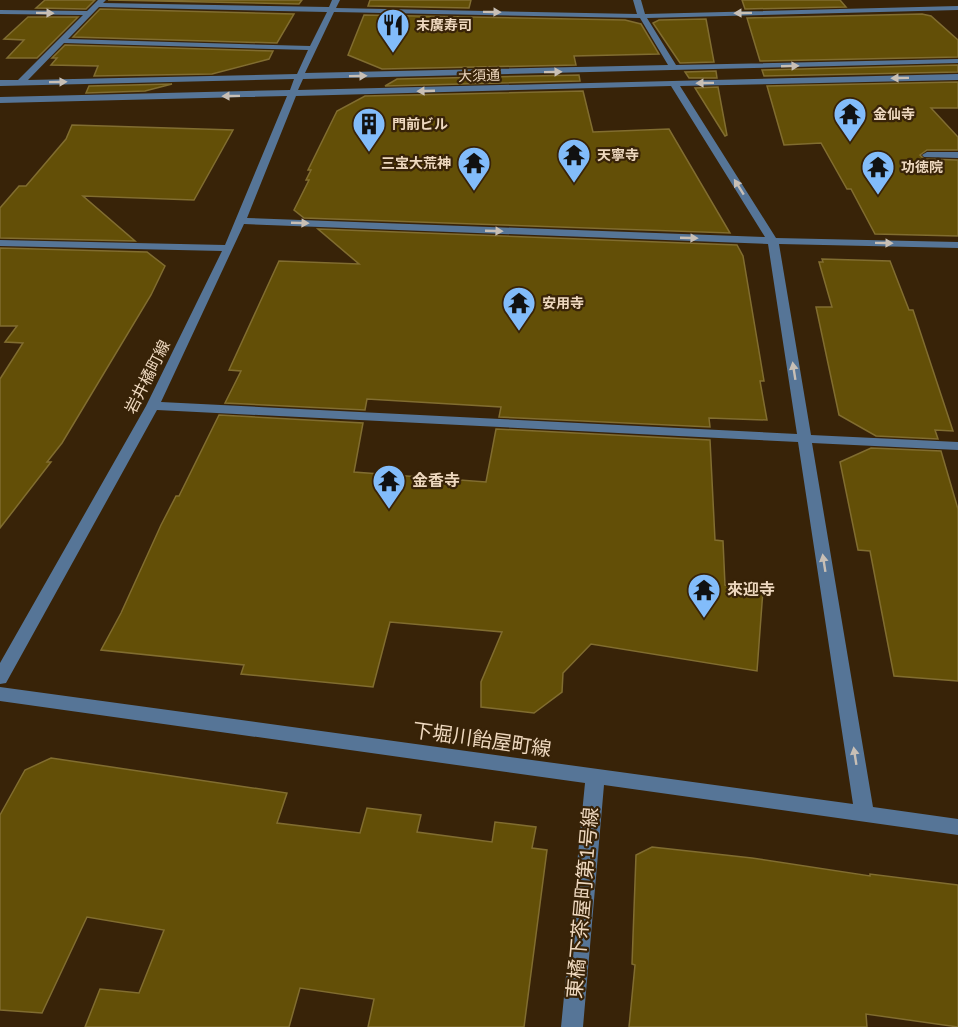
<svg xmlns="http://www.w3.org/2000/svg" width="958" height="1027" viewBox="0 0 958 1027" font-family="'Nunito Sans','Noto Sans JP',sans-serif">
	<rect width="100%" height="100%" fill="#382308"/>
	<g fill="#634f07" stroke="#816d30" stroke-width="1.5">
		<polygon points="45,0 95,0 86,9 36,8"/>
		<polygon points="108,0 302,0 299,4"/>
		<polygon points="370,0 471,0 469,8 368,6"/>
		<polygon points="742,0 840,0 846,7 745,9"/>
		<polygon points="100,9 294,14 277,43 73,37"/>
		<polygon points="922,14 931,16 958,40 958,57 760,61 747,18"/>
		<polygon points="364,15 625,20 641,24 659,54 574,56 576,65 382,69 348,55"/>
		<polygon points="28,17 78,17 37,58 7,58 24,40 4,39"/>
		<polygon points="706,19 714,62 680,63 653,23 659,20"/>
		<polygon points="65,45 273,51 269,59 212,74 94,76 98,66 51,65 57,58 52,58"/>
		<polygon points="958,65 958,72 764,76 762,70"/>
		<polygon points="716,71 717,78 689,78 685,72"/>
		<polygon points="579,75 580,81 385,86 397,79"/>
		<polygon points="958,82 958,108 931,108 958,137 958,150 927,150 920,155 924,159 958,160 958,236 875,234 851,189 847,189 821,143 784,145 767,86"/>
		<polygon points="172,84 145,91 86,93 89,86"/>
		<polygon points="718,87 727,135 725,136 695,88"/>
		<polygon points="583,91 593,132 669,129 730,233 304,218 294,210 309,180 306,180 311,170 308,170 337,111 365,96"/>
		<polygon points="72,125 233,130 194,200 83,196 135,241 0,238 0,208 19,186 26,186 66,139"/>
		<polygon points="318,229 737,245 743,256 764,381 760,381 767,420 709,418 710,427 499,417 501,407 367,399 365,410 225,403 241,371 229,370 279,261 359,264"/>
		<polygon points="0,248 147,252 165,266 151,295 62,443 47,462 51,462 0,528 0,379 23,343 5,342 17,326 0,326"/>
		<polygon points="822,259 890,261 909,310 913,310 953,431 935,430 938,439 876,436 839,415 816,307 832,307 819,262 823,262"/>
		<polygon points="219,415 363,423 354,472 486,482 496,429 710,440 715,540 723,541 725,585 763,590 757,671 591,644 563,673 562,692 534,713 481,707 481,682 502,632 390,622 373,687 241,674 244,665 101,650 121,613 161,525 176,496 179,496"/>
		<polygon points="871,448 941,451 958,509 958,681 894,676 870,551 858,550 840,462"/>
		<polygon points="51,758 287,793 277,823 360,833 367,808 421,815 417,832 492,842 495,822 536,827 532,848 547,850 524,1027 368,1027 374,999 300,988 289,1027 85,1027 100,989 139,993 164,930 87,917 42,1013 0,1010 0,815 25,770"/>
		<polygon points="652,847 752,858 870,876 870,874 958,885 958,1027 866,1014 867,1027 629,1027 635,965 632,964 636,855"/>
	</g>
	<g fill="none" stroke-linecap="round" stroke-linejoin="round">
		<g fill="#567597" fill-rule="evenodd">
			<path d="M98,0H106L103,3L329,7L332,0H340L336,8L637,14L633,0H641L645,14L958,6V10L647,18L676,65L958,59V63L303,79L298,90L958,74V80L680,86L776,238L958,242V248L779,244L811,435L958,442V450L812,443L873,807L958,819V835L604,785L583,1027H561L585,783L0,701V687L853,804L798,442L157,410L6,683L0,684V663L146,406L222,251L0,246V240L225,245L287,96L0,103V97L290,90L294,79L0,86V80H18L83,15L0,14V10L87,11ZM99,7L327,12L310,46L68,39ZM334,12L640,18L668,65L305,73ZM64,43L308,50L297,74L28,80ZM671,86L765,237L247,218L296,96ZM244,224L768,244L797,434L161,402Z"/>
			<polygon points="927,152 958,152 958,158 924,157 922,155"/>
		</g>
	</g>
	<defs><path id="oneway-solid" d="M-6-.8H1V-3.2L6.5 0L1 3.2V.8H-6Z" transform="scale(1.5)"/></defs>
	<g fill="#c8bfb5">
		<use href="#oneway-solid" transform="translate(492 12) rotate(1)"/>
		<use href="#oneway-solid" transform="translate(45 13) rotate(1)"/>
		<use href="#oneway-solid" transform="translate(743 13) rotate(179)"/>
		<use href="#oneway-solid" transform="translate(790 66) rotate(-2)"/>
		<use href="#oneway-solid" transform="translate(553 72) rotate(-1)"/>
		<use href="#oneway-solid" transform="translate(358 76) rotate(-1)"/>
		<use href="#oneway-solid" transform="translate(900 78) rotate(179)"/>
		<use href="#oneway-solid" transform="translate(58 82) rotate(-1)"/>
		<use href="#oneway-solid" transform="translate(705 83) rotate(179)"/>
		<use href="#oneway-solid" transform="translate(426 91) rotate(178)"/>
		<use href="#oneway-solid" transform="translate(231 96) rotate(179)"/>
		<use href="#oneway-solid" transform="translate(739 187) rotate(-122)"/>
		<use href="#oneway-solid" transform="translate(300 223) rotate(2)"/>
		<use href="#oneway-solid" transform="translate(494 231) rotate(2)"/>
		<use href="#oneway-solid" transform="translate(689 238) rotate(2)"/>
		<use href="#oneway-solid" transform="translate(884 243) rotate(1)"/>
		<use href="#oneway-solid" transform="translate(794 371) rotate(-99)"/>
		<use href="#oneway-solid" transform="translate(824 563) rotate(-99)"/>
		<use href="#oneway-solid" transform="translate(855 756) rotate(-99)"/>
	</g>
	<defs>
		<g id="restaurant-pin" transform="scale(1.725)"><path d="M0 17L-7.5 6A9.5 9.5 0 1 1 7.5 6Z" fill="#82bcfa" stroke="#382308"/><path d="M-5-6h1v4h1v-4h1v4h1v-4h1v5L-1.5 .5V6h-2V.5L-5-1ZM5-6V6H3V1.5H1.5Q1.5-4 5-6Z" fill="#111"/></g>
		<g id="temple-pin" transform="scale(1.725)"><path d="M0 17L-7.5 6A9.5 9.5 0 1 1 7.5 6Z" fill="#82bcfa" stroke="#382308"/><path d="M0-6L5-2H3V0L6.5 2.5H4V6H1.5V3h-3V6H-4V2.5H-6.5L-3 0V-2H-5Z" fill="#111"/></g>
		<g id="building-pin" transform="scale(1.725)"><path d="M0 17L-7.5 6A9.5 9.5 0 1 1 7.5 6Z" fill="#82bcfa" stroke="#382308"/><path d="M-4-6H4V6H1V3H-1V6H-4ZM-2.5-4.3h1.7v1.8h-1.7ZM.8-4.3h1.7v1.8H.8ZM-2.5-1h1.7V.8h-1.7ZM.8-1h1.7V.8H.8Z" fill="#111"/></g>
	</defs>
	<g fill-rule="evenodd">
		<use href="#restaurant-pin" x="393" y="25"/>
		<use href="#temple-pin" x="850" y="114"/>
		<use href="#building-pin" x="369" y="124"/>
		<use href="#temple-pin" x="574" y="155"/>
		<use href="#temple-pin" x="474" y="163"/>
		<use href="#temple-pin" x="878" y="167"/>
		<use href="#temple-pin" x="519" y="303"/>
		<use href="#temple-pin" x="389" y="481"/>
		<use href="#temple-pin" x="704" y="590"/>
	</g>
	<g text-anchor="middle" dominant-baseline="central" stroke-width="4.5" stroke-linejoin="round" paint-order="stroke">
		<g font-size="14" font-weight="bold" fill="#eed8bf" stroke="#382308" text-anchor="start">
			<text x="416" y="25">末廣寿司</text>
			<text x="873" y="114">金仙寺</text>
			<text x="392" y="124">門前ビル</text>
			<text x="597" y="155">天寧寺</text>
			<text x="451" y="163" text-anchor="end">三宝大荒神</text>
			<text x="901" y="167">功徳院</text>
			<text x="542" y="303">安用寺</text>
		</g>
		<g font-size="14" fill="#eed8bf" stroke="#382308">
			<text transform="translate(479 76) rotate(-2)">大須通</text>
		</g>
		<g font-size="16" fill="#eed8bf" stroke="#382308">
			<text transform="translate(148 377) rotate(-63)">岩井橘町線</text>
		</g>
		<g font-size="16" font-weight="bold" fill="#eed8bf" stroke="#382308" text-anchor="start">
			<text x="412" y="481">金香寺</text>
			<text x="727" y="590">來迎寺</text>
		</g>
		<g font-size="20" fill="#eed8bf" stroke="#382308">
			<text transform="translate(482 740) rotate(8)">下堀川飴屋町線</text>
			<text transform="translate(583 903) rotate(-85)">東橘下茶屋町第1号線</text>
		</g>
	</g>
</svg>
